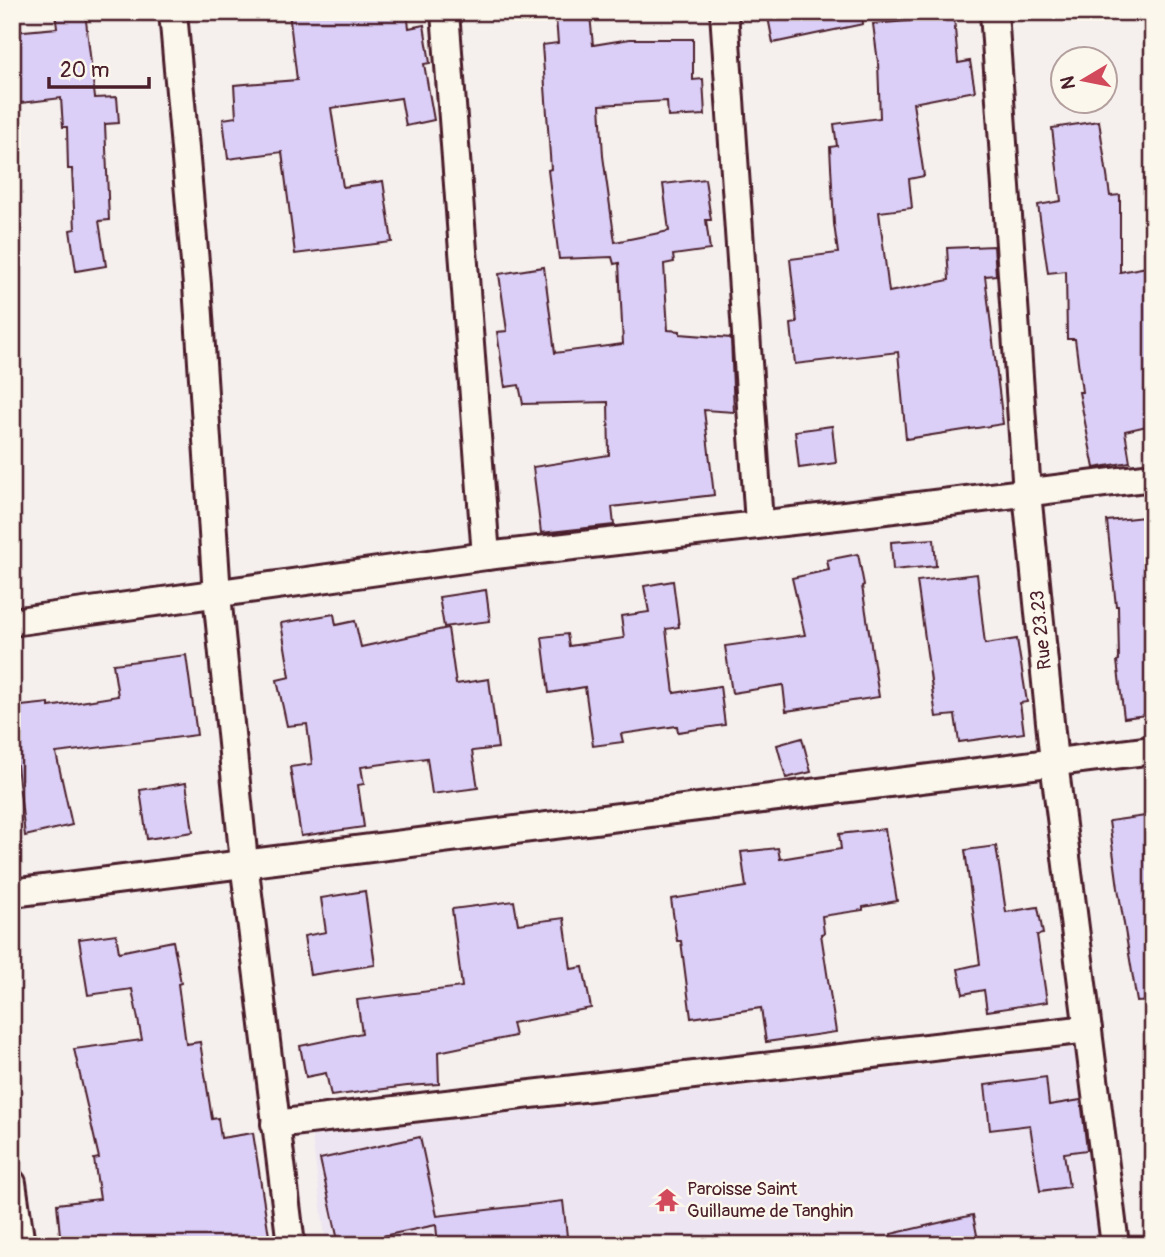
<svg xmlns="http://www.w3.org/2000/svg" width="1165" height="1257" viewBox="0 0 1165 1257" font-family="Pangolin,sans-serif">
	<rect width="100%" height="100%" fill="#f5efee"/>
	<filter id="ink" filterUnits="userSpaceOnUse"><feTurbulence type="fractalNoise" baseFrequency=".0143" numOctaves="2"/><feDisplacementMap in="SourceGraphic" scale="14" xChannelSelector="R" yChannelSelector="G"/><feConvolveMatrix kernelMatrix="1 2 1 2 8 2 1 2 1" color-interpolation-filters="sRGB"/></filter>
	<g filter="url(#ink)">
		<polygon fill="#ede5f1" points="1075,1048 1099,1245 326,1245 312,1136"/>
		<g fill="#dbcff7" stroke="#4a1f2b" stroke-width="2">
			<polygon points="55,12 85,12 95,98 117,97 119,123 105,124 109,220 99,221 106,266 76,271 70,230 75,229 72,169 68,169 67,127 63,127 61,98 12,104 12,61 17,61 13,32 57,28"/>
			<polygon points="289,12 407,12 409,28 424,25 430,63 424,64 434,120 406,126 401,98 331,108 343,187 383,181 392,242 295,254 282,152 228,159 223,119 236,117 234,85 297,80"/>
			<polygon points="767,12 862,12 863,24 773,43"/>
			<polygon points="590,15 593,45 630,39 693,39 693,80 703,79 705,115 668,117 667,101 600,105 603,156 615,242 669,231 663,184 705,179 711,220 706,220 710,250 673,255 674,262 664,264 668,330 680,331 680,334 731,338 734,412 704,410 714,495 612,507 614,525 541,533 533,467 609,455 608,402 523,404 519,385 505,387 497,332 507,331 499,274 544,267 555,353 623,344 619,263 614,264 612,257 559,259 548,170 551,169 542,45 558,43 556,18"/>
			<polygon points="954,17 958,63 970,61 975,91 913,103 924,176 909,179 912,208 879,212 889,292 949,280 947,248 994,246 996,275 985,276 1003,424 906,439 898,352 795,364 791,324 797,323 790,259 838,253 834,224 830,147 837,146 834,124 880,118 878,62 873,24"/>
			<polygon points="1099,121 1110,196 1120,195 1120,272 1147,267 1153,299 1153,417 1146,418 1147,426 1125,431 1130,462 1094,468 1079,392 1082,392 1075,339 1067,339 1066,271 1048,273 1038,205 1061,201 1052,128"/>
			<polygon points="832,426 836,463 799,468 795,431"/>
			<polygon points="1153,516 1153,714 1124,718 1117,661 1119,660 1118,606 1116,606 1107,521"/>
			<polygon points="934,539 936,566 893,570 891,542"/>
			<polygon points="858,554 864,585 862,586 879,697 786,711 783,685 732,693 725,646 805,635 792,578 829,570 827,560"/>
			<polygon points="977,574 985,644 1017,639 1027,702 1020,703 1024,733 959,742 955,715 936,717 917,581"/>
			<polygon points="673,581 679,627 666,629 674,693 720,686 725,725 678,732 677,726 621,734 623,742 593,746 585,687 549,693 542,637 567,634 569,646 624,638 621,616 649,612 644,586"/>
			<polygon points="486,590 490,621 444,627 439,597"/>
			<polygon points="334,614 336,625 355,621 361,647 448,628 456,684 489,679 498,748 472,751 478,788 432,794 427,758 361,767 364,784 358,785 364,827 301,836 290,767 312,764 307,724 287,726 277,680 290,677 281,623"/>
			<polygon points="186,655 197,735 56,753 72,825 25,836 16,756 12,757 12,707 49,703 49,707 118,696 113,664"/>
			<polygon points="802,738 811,772 786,778 777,745"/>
			<polygon points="186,783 193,832 147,839 140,790"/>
			<polygon points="1153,815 1153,1001 1137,1002 1118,888 1109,821"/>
			<polygon points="885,829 897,901 863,907 863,910 822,916 824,933 821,934 836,1032 766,1042 761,1008 691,1018 681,941 677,941 671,899 746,887 741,852 778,848 780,859 841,849 839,834"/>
			<polygon points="996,846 1006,912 1038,907 1043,934 1037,935 1047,1002 987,1011 984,990 963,994 958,969 980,964 965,850"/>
			<polygon points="365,891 375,965 310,975 304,936 326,932 321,898"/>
			<polygon points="514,901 518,924 564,918 571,969 583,967 591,1008 512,1023 515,1036 438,1052 439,1084 407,1086 331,1096 326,1073 306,1077 300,1046 362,1033 357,1000 462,987 452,909"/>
			<polygon points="116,934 119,952 173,941 181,983 178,984 186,1044 200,1042 212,1119 218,1118 221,1138 253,1133 270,1242 248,1245 61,1245 57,1204 100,1199 94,1159 99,1158 74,1049 142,1040 132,989 88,995 79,939"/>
			<polygon points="1046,1077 1049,1105 1081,1100 1087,1150 1064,1153 1069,1187 1040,1191 1030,1125 990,1130 985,1085"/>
			<polygon points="420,1137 437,1216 563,1201 568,1245 438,1245 436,1225 339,1245 320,1159"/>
			<polygon points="973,1215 979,1245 892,1245 891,1234"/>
		</g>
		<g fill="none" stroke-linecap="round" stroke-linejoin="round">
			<g stroke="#4a1f2b" stroke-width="32">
				<g id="street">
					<polyline points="173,12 197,285 217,595 244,862 291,1245"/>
					<polyline points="445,12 486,556"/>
					<polyline points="724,12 759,523"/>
					<polyline points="994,12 1027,493 1054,762 1115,1245"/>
					<polyline points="12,622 486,556 845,515 1153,477"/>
					<polyline points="12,893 1153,750"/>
					<polyline points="275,1124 1088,1029"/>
					<polyline points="12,1183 21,1245"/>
				</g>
			</g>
			<use href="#street" stroke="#fbf7ec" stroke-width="26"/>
		</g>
	</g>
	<defs>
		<g id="temple-bare" transform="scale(1.89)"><path d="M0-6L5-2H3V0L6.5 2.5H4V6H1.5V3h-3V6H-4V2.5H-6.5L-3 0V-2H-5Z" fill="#d1495b" stroke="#fbf7ec" stroke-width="2.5" paint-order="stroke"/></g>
	</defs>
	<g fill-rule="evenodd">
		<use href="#temple-bare" x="667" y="1200"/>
	</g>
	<g text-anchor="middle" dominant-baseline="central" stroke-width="5" stroke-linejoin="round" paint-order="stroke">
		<g font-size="19" fill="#4a1f2b" stroke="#fbf7ec">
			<text transform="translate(1041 630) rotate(-96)">Rue 23.23</text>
		</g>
		<g font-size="19" fill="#4a1f2b" stroke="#fbf7ec" text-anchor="start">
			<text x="687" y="1189">Paroisse Saint<tspan x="687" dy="22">Guillaume de Tanghin</tspan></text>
		</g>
	</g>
	<rect width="1165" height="1257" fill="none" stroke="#fbf7ec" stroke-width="42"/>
	<rect x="21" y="21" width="1123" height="1215" fill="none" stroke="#4a1f2b" stroke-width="2.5" filter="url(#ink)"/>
	<g transform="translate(1084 80) rotate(260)"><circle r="33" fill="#fbf7ec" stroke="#b4a19f" stroke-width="2"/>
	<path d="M0-5L12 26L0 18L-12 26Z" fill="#d1495b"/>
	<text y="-10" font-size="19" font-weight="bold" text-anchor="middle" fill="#4a1f2b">N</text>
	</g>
	<path d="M49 77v10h100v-10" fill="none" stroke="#4a1f2b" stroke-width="3.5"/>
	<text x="60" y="77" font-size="21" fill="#4a1f2b" stroke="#fbf7ec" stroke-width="5" paint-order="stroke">20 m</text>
</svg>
